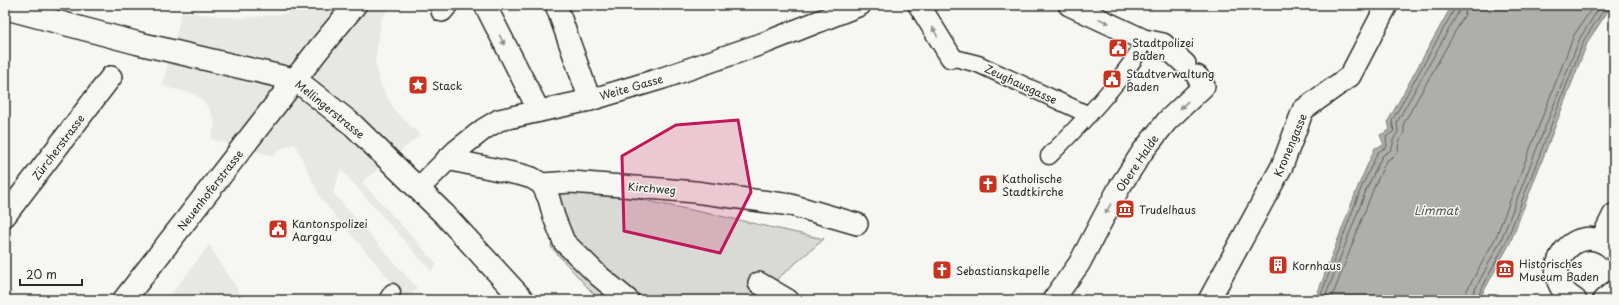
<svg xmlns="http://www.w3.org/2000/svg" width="1619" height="305" viewBox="0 0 1619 305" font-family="'Playpen Sans',sans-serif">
	<rect width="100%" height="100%" fill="#f6f6f2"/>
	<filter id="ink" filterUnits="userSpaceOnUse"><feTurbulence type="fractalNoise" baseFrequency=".025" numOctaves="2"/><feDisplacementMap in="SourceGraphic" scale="8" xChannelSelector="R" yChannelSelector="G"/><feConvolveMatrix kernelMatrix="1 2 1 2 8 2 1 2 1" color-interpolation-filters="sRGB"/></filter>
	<g filter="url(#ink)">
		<g fill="#e7e7e3">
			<polygon points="297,5 392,5 381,19 375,61 379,81 394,110 420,135 362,182 437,264 431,271 341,169 333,193 417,288 407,300 321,199 295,144 280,149 274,156 211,139 215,123 210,110 204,102 194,94 162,86 182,12 241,18 287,14"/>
			<polygon points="209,245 244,300 167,300"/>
		</g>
		<polygon fill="#d9d9d5" stroke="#828280" points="559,189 619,195 720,216 824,239 777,279 765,300 599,300 551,247"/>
		<polygon fill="#aeaeab" stroke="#7a7a78" points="1452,5 1612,5 1588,41 1510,243 1479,300 1315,300 1359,184 1375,148 1384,145 1380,135 1390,130 1388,121"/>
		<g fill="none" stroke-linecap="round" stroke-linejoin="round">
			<g stroke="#5f5f5e" stroke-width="1">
				<polyline points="1319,300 1362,186 1378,152 1387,147 1386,137 1394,131 1392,121 1455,8 1455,5"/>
				<polyline points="1324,300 1367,188 1382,156 1391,150 1393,145 1393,140 1398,132 1397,122 1459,11 1461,5"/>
				<polyline points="1331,300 1373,190 1386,161 1394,156 1398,151 1399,142 1404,133 1404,123 1465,14 1467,5"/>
				<polyline points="1465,300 1466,292 1496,237 1574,35 1594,5"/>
				<polyline points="1471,300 1472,295 1501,240 1580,38 1601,5"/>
				<polyline points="1476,300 1506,242 1584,40 1607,5"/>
			</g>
			<g stroke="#2b2b2b" stroke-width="19">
				<g id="pedestrian">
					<polyline points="951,57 978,64 1089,115"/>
					<path d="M1049,156C1074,131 1098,106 1119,79C1129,66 1138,55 1144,40"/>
					<polyline points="387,300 392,292"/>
				</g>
			</g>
			<g stroke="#2b2b2b" stroke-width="24">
				<g id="minor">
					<polyline points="485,5 539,111"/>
					<polyline points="556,5 590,100"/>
					<polyline points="919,5 951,57"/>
					<polyline points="1069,5 1144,40 1163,44 1185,64"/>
					<polyline points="442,11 447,5"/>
					<polyline points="447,159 522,175 532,178 542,184 571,182 660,189 695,192 791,205 857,224"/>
					<polyline points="542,184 549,199 554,217 564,242 599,276 628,300"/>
					<polyline points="418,189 456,151 484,129 499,120 590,100 663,78 767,42 860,5"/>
					<polyline points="5,216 111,77"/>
					<polyline points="759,283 788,300"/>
					<polyline points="1053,300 1079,264 1119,188 1143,151 1167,121 1204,86 1197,76"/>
					<polyline points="1209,300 1282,166 1303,110 1350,76 1387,5"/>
				</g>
			</g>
			<g stroke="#2b2b2b" stroke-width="25">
				<g id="secondary">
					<polyline points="5,8 137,43 296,80 353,125 444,214 523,300"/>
					<polyline points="1601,241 1614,215"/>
					<path d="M1575,300C1531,274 1577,214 1614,250"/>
					<polyline points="1604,300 1614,292"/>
				</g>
			</g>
			<g stroke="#2b2b2b" stroke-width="25">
				<polyline id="primary" points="124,300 318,50 355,5"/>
			</g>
			<use href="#pedestrian" stroke="#f6f6f2" stroke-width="16"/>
			<use href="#minor" stroke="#f6f6f2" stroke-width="21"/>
			<use href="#secondary" stroke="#f6f6f2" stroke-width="22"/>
			<use href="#primary" stroke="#f6f6f2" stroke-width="22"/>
		</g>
		<defs><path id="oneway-solid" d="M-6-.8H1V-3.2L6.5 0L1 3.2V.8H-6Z"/></defs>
		<g fill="#90908e">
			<use href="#oneway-solid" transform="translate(1104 21) rotate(25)"/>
			<use href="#oneway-solid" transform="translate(935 32) rotate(-117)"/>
			<use href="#oneway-solid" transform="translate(502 40) rotate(63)"/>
			<use href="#oneway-solid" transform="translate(1184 105) rotate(136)"/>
			<use href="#oneway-solid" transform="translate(1108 209) rotate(118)"/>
		</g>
	</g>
	<path fill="#c2185b" fill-opacity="0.2" stroke="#c2185b" stroke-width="3" stroke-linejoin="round" d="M738,120L751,192L720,253L624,231L622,156L676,125Z"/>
	<defs>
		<g id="civic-square" transform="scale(1)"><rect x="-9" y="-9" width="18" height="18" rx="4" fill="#c8321e" stroke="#f6f6f2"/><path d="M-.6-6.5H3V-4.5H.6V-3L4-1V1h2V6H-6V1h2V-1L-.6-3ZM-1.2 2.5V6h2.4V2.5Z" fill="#fff"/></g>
		<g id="sight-square" transform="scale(1)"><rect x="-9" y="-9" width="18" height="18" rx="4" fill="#c8321e" stroke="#f6f6f2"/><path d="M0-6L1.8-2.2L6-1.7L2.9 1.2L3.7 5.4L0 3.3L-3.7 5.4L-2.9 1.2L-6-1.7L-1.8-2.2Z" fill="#fff"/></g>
		<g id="church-square" transform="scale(1)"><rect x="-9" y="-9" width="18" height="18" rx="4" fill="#c8321e" stroke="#f6f6f2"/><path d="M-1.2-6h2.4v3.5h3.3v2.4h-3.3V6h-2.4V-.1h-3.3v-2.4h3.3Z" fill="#fff"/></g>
		<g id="museum-square" transform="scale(1)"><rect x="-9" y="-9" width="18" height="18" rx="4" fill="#c8321e" stroke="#f6f6f2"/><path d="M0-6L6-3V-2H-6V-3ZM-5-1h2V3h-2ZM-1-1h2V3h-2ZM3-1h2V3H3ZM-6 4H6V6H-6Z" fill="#fff"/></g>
		<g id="building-square" transform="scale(1)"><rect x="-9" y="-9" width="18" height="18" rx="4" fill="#c8321e" stroke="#f6f6f2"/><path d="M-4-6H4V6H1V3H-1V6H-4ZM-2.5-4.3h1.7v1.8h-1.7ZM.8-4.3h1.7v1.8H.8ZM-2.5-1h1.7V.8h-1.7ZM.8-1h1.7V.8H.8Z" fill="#fff"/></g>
	</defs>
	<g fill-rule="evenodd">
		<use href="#civic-square" x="1118" y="48"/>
		<use href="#civic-square" x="1112" y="79"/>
		<use href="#sight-square" x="418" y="85"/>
		<use href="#church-square" x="988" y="184"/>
		<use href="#museum-square" x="1125" y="209"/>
		<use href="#civic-square" x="278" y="229"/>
		<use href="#building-square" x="1278" y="265"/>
		<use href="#museum-square" x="1505" y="269"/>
		<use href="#church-square" x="942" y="270"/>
	</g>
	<g text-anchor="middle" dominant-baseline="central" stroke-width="3" stroke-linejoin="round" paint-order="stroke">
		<g font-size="11" fill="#2b2b2b" stroke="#f6f6f2" text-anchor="start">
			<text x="1132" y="42">Stadtpolizei<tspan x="1132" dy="13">Baden</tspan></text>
			<text x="1126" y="73">Stadtverwaltung<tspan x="1126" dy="13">Baden</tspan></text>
			<text x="432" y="85">Stack</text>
			<text x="1002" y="178">Katholische<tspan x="1002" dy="13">Stadtkirche</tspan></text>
			<text x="1139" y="209">Trudelhaus</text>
			<text x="292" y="223">Kantonspolizei<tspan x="292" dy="13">Aargau</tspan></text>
			<text x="1519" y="263">Historisches<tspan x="1519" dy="13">Museum Baden</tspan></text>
			<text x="1292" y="265">Kornhaus</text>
			<text x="956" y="270">Sebastianskapelle</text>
		</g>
		<g font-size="11" fill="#2b2b2b" stroke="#f6f6f2">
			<text transform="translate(1021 84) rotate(25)">Zeughausgasse</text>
			<text transform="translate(631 87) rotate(-16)">Weite Gasse</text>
			<text transform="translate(330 109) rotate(39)">Mellingerstrasse</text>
			<text transform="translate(1290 145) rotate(-67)">Kronengasse</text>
			<text transform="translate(58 147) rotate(-53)">Zürcherstrasse</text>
			<text transform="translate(1137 163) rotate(-56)">Obere Halde</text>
			<text transform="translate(652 188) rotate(5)">Kirchweg</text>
			<text transform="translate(210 190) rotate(-52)">Neuenhoferstrasse</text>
		</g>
		<g font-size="12" font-style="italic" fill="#525251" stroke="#f6f6f2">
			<text x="1436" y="210">Limmat</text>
		</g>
	</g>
	<rect width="1619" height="305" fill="none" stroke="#f6f6f2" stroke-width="20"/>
	<rect x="10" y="10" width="1599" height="285" fill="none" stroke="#2b2b2b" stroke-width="1.5" filter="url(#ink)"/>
	<path d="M20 279v6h62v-6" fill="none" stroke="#2b2b2b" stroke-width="2"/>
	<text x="26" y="279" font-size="12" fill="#2b2b2b" stroke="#f6f6f2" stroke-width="3" paint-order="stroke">20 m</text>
</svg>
